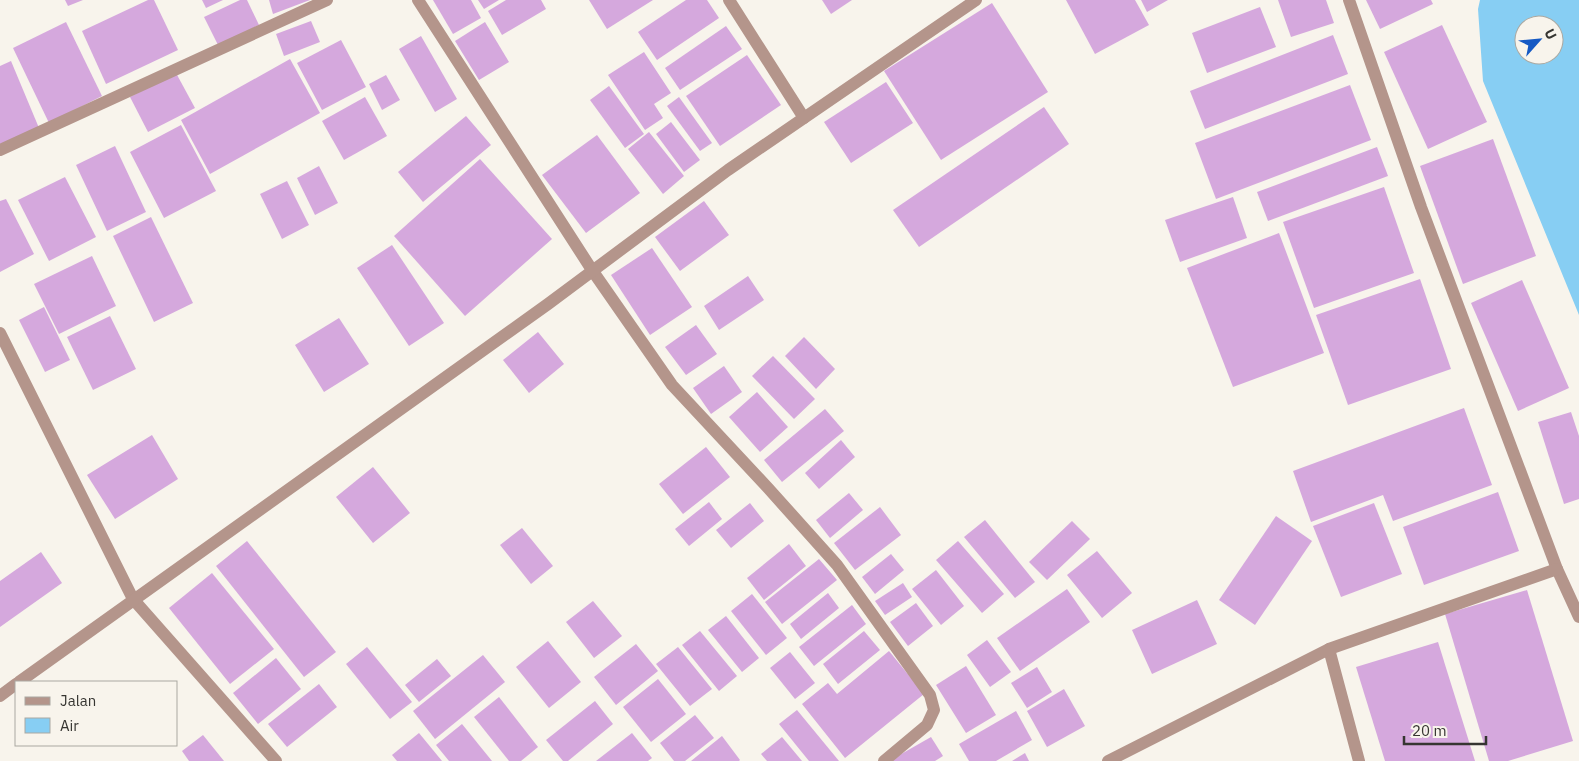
<svg xmlns="http://www.w3.org/2000/svg" width="1579" height="761" viewBox="0 0 1579 761" font-family="'IBM Plex Sans',sans-serif">
	<rect width="100%" height="100%" fill="#f8f4ec"/>
	<path fill="#87cef3" fill-rule="evenodd" d="M1480,0H1579V315L1483,81L1478,9ZM1524,25H1554V55H1524Z"/>
	<g fill="#d5a8dd">
		<polygon points="65,0 83,0 68,6"/>
		<polygon points="148,0 154,0 178,50 106,84 82,31"/>
		<polygon points="202,0 223,0 206,8"/>
		<polygon points="240,0 247,0 259,25 218,45 204,17"/>
		<polygon points="269,0 310,0 273,14"/>
		<polygon points="433,0 471,0 481,18 453,34"/>
		<polygon points="478,0 499,0 484,9"/>
		<polygon points="506,0 541,0 546,9 502,35 488,11"/>
		<polygon points="589,0 653,0 607,29"/>
		<polygon points="686,0 707,0 719,18 657,60 638,32"/>
		<polygon points="822,0 852,0 831,14"/>
		<polygon points="1066,0 1135,0 1149,25 1095,54"/>
		<polygon points="1141,0 1168,0 1147,12"/>
		<polygon points="1278,0 1326,0 1334,23 1291,37"/>
		<polygon points="1366,0 1431,0 1433,4 1380,29"/>
		<polygon points="992,3 1048,92 941,160 884,71"/>
		<polygon points="1260,7 1276,47 1207,73 1192,33"/>
		<polygon points="311,21 320,42 284,56 276,34"/>
		<polygon points="66,22 102,96 49,123 13,48"/>
		<polygon points="485,22 509,62 479,80 455,41"/>
		<polygon points="1442,25 1487,122 1428,149 1384,52"/>
		<polygon points="726,26 742,49 680,90 665,68"/>
		<polygon points="1333,35 1348,74 1205,129 1190,91"/>
		<polygon points="421,36 457,99 435,112 399,49"/>
		<polygon points="341,40 366,87 322,110 297,63"/>
		<polygon points="644,52 671,93 654,104 663,118 645,130 608,75"/>
		<polygon points="747,55 781,105 720,146 686,96"/>
		<polygon points="290,59 320,113 210,174 181,120"/>
		<polygon points="11,61 39,128 0,145 0,66"/>
		<polygon points="176,73 195,108 148,132 130,97"/>
		<polygon points="386,75 400,100 382,110 369,84"/>
		<polygon points="886,82 913,123 851,163 824,122"/>
		<polygon points="1350,85 1371,140 1216,199 1195,143"/>
		<polygon points="609,86 644,134 625,148 590,100"/>
		<polygon points="365,97 387,136 344,160 322,121"/>
		<polygon points="679,97 712,143 700,151 667,106"/>
		<polygon points="1044,107 1069,144 919,247 893,210"/>
		<polygon points="466,116 491,145 423,202 398,172"/>
		<polygon points="671,122 700,160 684,172 656,134"/>
		<polygon points="181,125 216,191 164,218 130,152"/>
		<polygon points="649,132 684,176 663,194 628,149"/>
		<polygon points="597,135 640,193 586,233 542,175"/>
		<polygon points="1493,139 1536,256 1463,284 1420,166"/>
		<polygon points="115,146 146,212 107,231 76,165"/>
		<polygon points="1377,147 1388,176 1268,221 1257,192"/>
		<polygon points="480,159 552,239 465,316 394,236"/>
		<polygon points="319,166 338,203 315,215 297,178"/>
		<polygon points="65,177 96,237 49,261 18,200"/>
		<polygon points="287,181 309,225 282,239 260,194"/>
		<polygon points="1384,187 1414,273 1314,308 1283,222"/>
		<polygon points="1233,197 1247,238 1180,262 1165,220"/>
		<polygon points="6,199 34,254 0,272 0,201"/>
		<polygon points="704,201 729,235 680,271 655,237"/>
		<polygon points="151,217 193,303 154,322 113,236"/>
		<polygon points="1279,233 1324,353 1233,387 1187,268"/>
		<polygon points="392,245 444,323 409,346 357,268"/>
		<polygon points="652,248 692,307 650,335 611,275"/>
		<polygon points="92,256 116,306 59,334 34,284"/>
		<polygon points="748,276 764,300 719,330 704,306"/>
		<polygon points="1420,279 1451,369 1348,405 1316,315"/>
		<polygon points="1522,280 1569,388 1518,411 1471,303"/>
		<polygon points="44,307 70,360 45,372 19,320"/>
		<polygon points="110,316 136,369 93,390 67,337"/>
		<polygon points="339,318 369,364 324,392 295,345"/>
		<polygon points="696,325 717,354 686,375 665,347"/>
		<polygon points="538,332 564,364 529,393 503,360"/>
		<polygon points="804,337 835,369 816,389 785,356"/>
		<polygon points="773,356 815,399 794,419 752,376"/>
		<polygon points="724,366 742,392 711,414 693,388"/>
		<polygon points="757,392 788,427 760,452 729,417"/>
		<polygon points="1464,408 1492,485 1393,521 1383,495 1311,522 1293,471"/>
		<polygon points="825,409 844,431 782,482 764,460"/>
		<polygon points="1571,412 1579,436 1579,499 1564,504 1538,422"/>
		<polygon points="152,435 178,479 115,519 87,475"/>
		<polygon points="841,440 855,457 819,489 805,473"/>
		<polygon points="706,447 730,477 683,514 659,484"/>
		<polygon points="373,467 410,513 373,543 336,497"/>
		<polygon points="1498,492 1519,551 1424,585 1403,527"/>
		<polygon points="849,493 863,510 830,538 816,520"/>
		<polygon points="709,502 722,519 689,546 675,529"/>
		<polygon points="750,503 764,521 731,548 716,530"/>
		<polygon points="1374,503 1402,574 1341,597 1313,526"/>
		<polygon points="880,507 901,535 855,570 834,543"/>
		<polygon points="1276,516 1312,541 1255,625 1219,600"/>
		<polygon points="985,520 1035,582 1015,598 964,537"/>
		<polygon points="1072,521 1090,539 1047,580 1029,562"/>
		<polygon points="522,528 553,566 531,584 500,545"/>
		<polygon points="247,541 336,652 304,677 216,566"/>
		<polygon points="958,541 1004,594 982,613 936,560"/>
		<polygon points="789,544 806,566 764,600 747,578"/>
		<polygon points="1097,551 1132,593 1102,618 1067,575"/>
		<polygon points="41,552 62,583 0,627 0,581"/>
		<polygon points="891,554 904,570 875,594 862,577"/>
		<polygon points="819,559 837,580 782,624 765,602"/>
		<polygon points="936,570 964,606 941,625 912,589"/>
		<polygon points="212,573 274,649 230,684 169,608"/>
		<polygon points="903,583 912,597 885,615 875,601"/>
		<polygon points="1067,589 1090,622 1020,671 997,638"/>
		<polygon points="1527,590 1573,741 1508,761 1489,761 1445,614"/>
		<polygon points="828,593 839,608 801,639 790,624"/>
		<polygon points="752,594 787,638 766,655 731,611"/>
		<polygon points="1197,600 1217,644 1152,674 1132,630"/>
		<polygon points="593,601 622,636 594,658 566,622"/>
		<polygon points="916,603 933,626 908,646 890,622"/>
		<polygon points="852,605 866,624 814,666 799,647"/>
		<polygon points="726,616 759,658 742,672 708,630"/>
		<polygon points="700,631 737,676 719,691 682,645"/>
		<polygon points="864,631 880,650 838,684 823,664"/>
		<polygon points="987,640 1011,672 990,687 967,655"/>
		<polygon points="548,641 581,682 549,708 516,667"/>
		<polygon points="1438,642 1475,761 1385,761 1356,667"/>
		<polygon points="636,644 658,671 616,705 594,677"/>
		<polygon points="367,647 412,702 390,719 346,664"/>
		<polygon points="678,647 712,689 690,706 656,664"/>
		<polygon points="889,651 924,694 845,758 802,704 828,683 837,694"/>
		<polygon points="790,652 815,683 795,699 770,668"/>
		<polygon points="483,655 505,682 435,739 413,711"/>
		<polygon points="276,658 301,689 258,724 233,693"/>
		<polygon points="437,659 451,676 419,702 405,685"/>
		<polygon points="966,666 996,715 966,733 936,685"/>
		<polygon points="1037,667 1052,692 1027,708 1011,683"/>
		<polygon points="658,679 686,714 651,742 623,707"/>
		<polygon points="319,684 337,707 287,747 268,724"/>
		<polygon points="1064,689 1085,726 1047,747 1027,711"/>
		<polygon points="499,697 538,747 521,761 509,761 474,717"/>
		<polygon points="595,701 613,724 568,761 563,761 546,740"/>
		<polygon points="797,710 839,761 809,761 779,724"/>
		<polygon points="1016,711 1032,740 996,761 969,761 959,744"/>
		<polygon points="695,715 714,738 685,761 674,761 660,743"/>
		<polygon points="462,724 492,761 449,761 436,745"/>
		<polygon points="419,733 442,761 397,761 392,755"/>
		<polygon points="632,733 652,758 648,761 596,761"/>
		<polygon points="203,735 224,761 189,761 182,751"/>
		<polygon points="722,736 740,760 739,761 691,761"/>
		<polygon points="782,737 802,761 767,761 761,754"/>
		<polygon points="931,737 943,756 935,761 889,761"/>
		<polygon points="1025,753 1029,761 1012,761"/>
	</g>
	<g fill="none" stroke-linecap="round" stroke-linejoin="round">
		<g stroke="#b4958b" stroke-width="12">
			<polyline points="418,0 592,270 672,385 768,488 837,565 930,695 934,710 927,725 884,761"/>
			<polyline points="729,0 804,118"/>
			<polyline points="1349,0 1421,207 1557,569 1579,617"/>
			<polyline points="0,150 327,0"/>
			<polyline points="0,333 133,599 276,761"/>
			<polyline points="1329,649 1359,761"/>
			<polyline points="19,682 548,304 728,170 976,0"/>
			<polyline points="0,696 16,684"/>
			<polyline points="1108,761 1329,649 1557,569"/>
		</g>
	</g>
	<rect x="15" y="681" width="162" height="65" fill="#f8f4ec" stroke="#aaa8a1"/>
	<rect x="25" y="697" width="25" height="8" fill="#b4958b" stroke="#aaa8a1"/>
	<text x="60" y="706" font-size="15" fill="#363531">Jalan</text>
	<rect x="25" y="718" width="25" height="15" fill="#87cef3" stroke="#aaa8a1"/>
	<text x="60" y="731" font-size="15" fill="#363531">Air</text>
	<g transform="translate(1539 40) rotate(63)"><circle r="24" fill="#f8f4ec" stroke="#aaa8a1"/>
	<path d="M0-4L9 19L0 12L-9 19Z" fill="#1559c4"/>
	<text y="-8" font-size="14" font-weight="bold" text-anchor="middle" fill="#363531">U</text>
	</g>
	<path d="M1404 736v8h82v-8" fill="none" stroke="#363531" stroke-width="2.5"/>
	<text x="1412" y="736" font-size="15" fill="#363531" stroke="#f8f4ec" stroke-width="4" paint-order="stroke">20 m</text>
</svg>
